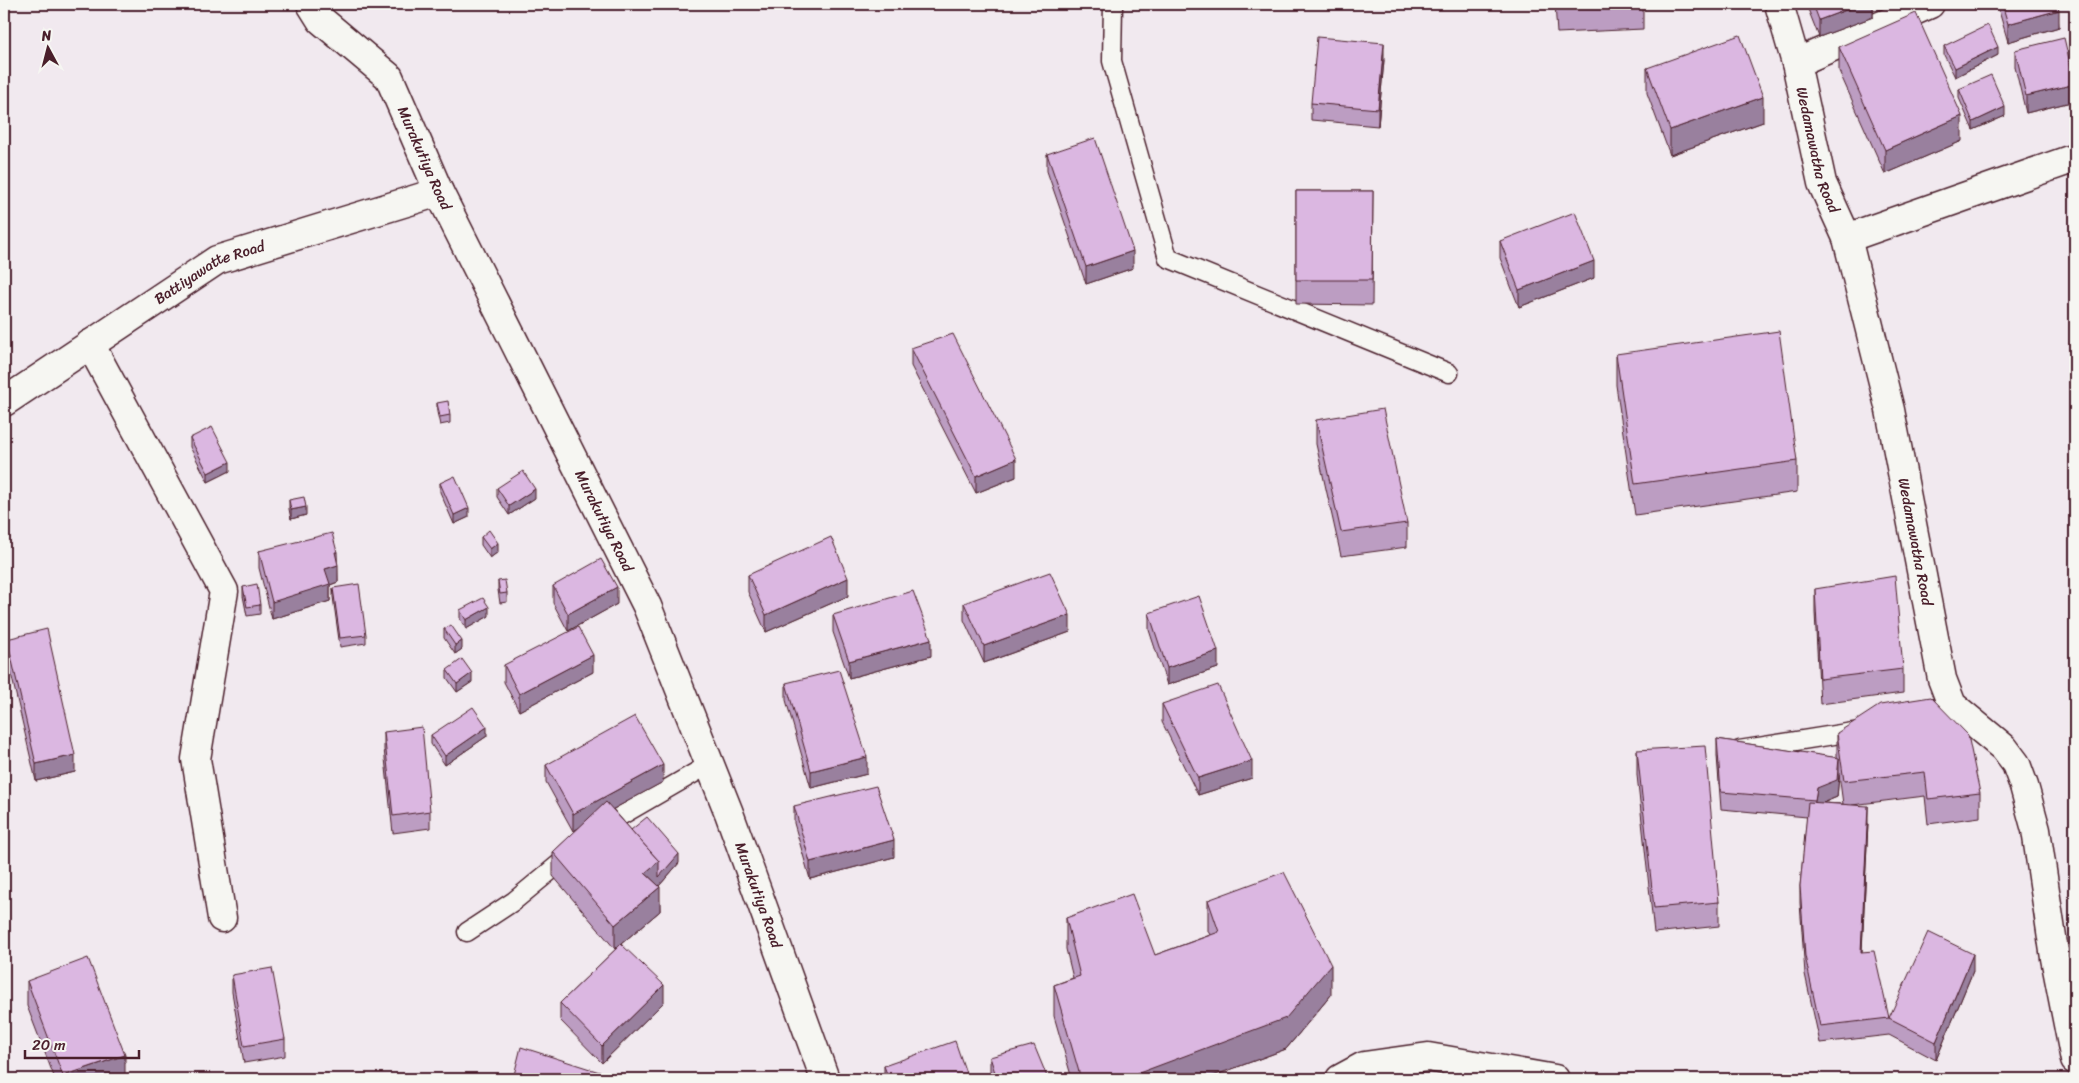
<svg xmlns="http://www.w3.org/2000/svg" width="2079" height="1083" viewBox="0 0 2079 1083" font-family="Sriracha,sans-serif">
	<rect width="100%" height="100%" fill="#f1e9ef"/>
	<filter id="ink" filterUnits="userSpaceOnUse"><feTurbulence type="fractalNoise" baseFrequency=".02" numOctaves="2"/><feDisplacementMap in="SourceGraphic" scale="10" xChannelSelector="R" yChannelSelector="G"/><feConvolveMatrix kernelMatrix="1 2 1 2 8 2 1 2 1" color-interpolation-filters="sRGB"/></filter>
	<g filter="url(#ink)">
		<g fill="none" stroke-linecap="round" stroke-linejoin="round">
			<g stroke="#4a1f2b" stroke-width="21">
				<g id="lane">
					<polyline points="1113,4 1112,61 1168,258 1449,373"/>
					<polyline points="1739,750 1859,731"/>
					<polyline points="601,829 610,822 710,764"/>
					<polyline points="467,932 514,901 571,854"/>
				</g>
			</g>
			<g stroke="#4a1f2b" stroke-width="31">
				<g id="street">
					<path id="s1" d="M1779,4L1796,63L1822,183L1847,238L1890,410L1942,679L1952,705L2004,748L2016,764L2024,786L2036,830L2055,958L2075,1060"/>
					<polyline points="1796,63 1930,4"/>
					<polyline points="1847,238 2075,158"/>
					<polyline points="90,344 224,591 196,759 222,918"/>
					<path id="s2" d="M4,402L217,260L439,192"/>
					<polyline points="1340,1079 1364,1066 1428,1057 1555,1079"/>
				</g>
			</g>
			<g stroke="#4a1f2b" stroke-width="31">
				<g id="secondary">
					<path id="s3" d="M311,4L321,20L389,77L439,192L647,606L729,813L825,1079"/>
				</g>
			</g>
			<use href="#lane" stroke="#f6f6f2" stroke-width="18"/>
			<use href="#street" stroke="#f6f6f2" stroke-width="28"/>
			<use href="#secondary" stroke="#f6f6f2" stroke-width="28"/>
		</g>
		<g fill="#bc9dc2" stroke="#4a1f2b" fill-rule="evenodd">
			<polygon points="1555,4 1643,4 1643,29 1557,33"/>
			<polygon points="1806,4 1873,4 1873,17 1819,37"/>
			<polygon points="1997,4 2057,4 2059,27 2008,42"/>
			<polygon points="1944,46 1998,55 1955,77 1944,55"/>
			<polygon points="1839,47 1962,141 1885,174 1839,71"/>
			<polygon points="2015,50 2075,101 2026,113 2015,67"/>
			<polygon points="1384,60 1378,126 1311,120 1311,103"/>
			<polygon points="1647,68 1763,122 1670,155 1647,93"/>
			<polygon points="1959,89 2005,116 1973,130 1959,98"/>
			<polygon points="1047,154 1133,268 1086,284 1047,171"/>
			<polygon points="1296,191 1373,191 1372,305 1296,304"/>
			<polygon points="1500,241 1594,278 1519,307 1500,258"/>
			<polygon points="911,348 1016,477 976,493 911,366"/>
			<polygon points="1616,354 1797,461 1797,492 1635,515 1616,385"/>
			<polygon points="437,403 450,415 450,423 440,425 437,412"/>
			<polygon points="1316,420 1407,523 1407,547 1341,556 1316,444"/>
			<polygon points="190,438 230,471 208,482 190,447"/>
			<polygon points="440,483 469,517 454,524 440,492"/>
			<polygon points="497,488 535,498 509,515 497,497"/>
			<polygon points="289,500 306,515 291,519 289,509"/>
			<polygon points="481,537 498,552 490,558 481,545"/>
			<polygon points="259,551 337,552 338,582 330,585 330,601 272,619 259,568"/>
			<polygon points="748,575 848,596 766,632 748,592"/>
			<polygon points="498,581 507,593 507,602 500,603 498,590"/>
			<polygon points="553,586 617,604 568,631 553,603"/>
			<polygon points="243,587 260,605 260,614 247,616 243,596"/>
			<polygon points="333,588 366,635 366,643 340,647 333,597"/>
			<polygon points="1815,589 1903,669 1903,693 1820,704 1815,613"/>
			<polygon points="964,603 1070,632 984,663 964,620"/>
			<polygon points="460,610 489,616 466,629 460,619"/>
			<polygon points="1149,613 1218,668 1167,685 1149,630"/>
			<polygon points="833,615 931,656 849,678 833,632"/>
			<polygon points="444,629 462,649 455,654 444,638"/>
			<polygon points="7,639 75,772 36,781 7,656"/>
			<polygon points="504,665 593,672 519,711 504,682"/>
			<polygon points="447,670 472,682 457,692 447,678"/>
			<polygon points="786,683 867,774 811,788 786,700"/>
			<polygon points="1162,704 1252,778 1198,795 1162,722"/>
			<polygon points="384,732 430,811 430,828 393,833 384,749"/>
			<path d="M1837,733L1980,793V817L1928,824L1925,796L1852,805L1868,823L1862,952L1889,1018L1973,971L1936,1060L1889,1035L1820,1043L1805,974L1800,903V886L1807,817L1721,809L1717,756V739L1837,758ZM1839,774L1843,804L1823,803L1837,797Z"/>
			<polygon points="431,735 487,736 445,765 431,744"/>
			<polygon points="1637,750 1719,902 1719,926 1654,933 1637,775"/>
			<polygon points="546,765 663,782 613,809 631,830 679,863 659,886 660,911 621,944 664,1002 602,1063 560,1020 560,1003 620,945 615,949 553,876 553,852 578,829 573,831 546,782"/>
			<polygon points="794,806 894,857 810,879 794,823"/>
			<polygon points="1208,900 1331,995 1286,1049 1205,1079 1072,1079 1054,1016 1054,985 1073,978 1066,949 1066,918 1155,955 1210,935 1208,931"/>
			<polygon points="232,975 285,1039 285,1056 244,1063 232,992"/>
			<polygon points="27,981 125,1079 55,1079 27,1006"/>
			<polygon points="990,1057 1048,1079 991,1079 990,1074"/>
			<polygon points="884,1066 968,1079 884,1079"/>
		</g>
		<g fill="#99809e" stroke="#4a1f2b">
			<polygon points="1862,4 1873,4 1873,17 1819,37 1819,20"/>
			<polygon points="1889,4 1896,4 1889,7"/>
			<polygon points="2059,10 2059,27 2008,42 2008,24"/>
			<polygon points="1384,43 1384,60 1378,126 1378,109"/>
			<polygon points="1998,47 1998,55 1955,77 1955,68"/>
			<polygon points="2075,84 2075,101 2026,113 2026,96"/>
			<polygon points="1763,97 1763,122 1670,155 1670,130"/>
			<polygon points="2005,107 2005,116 1973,130 1973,122"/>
			<polygon points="1962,116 1962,141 1885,174 1885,150"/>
			<polygon points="1133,251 1133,268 1086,284 1086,267"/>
			<polygon points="1594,261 1594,278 1519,307 1519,290"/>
			<polygon points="1016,459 1016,477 976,493 976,476"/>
			<polygon points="230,462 230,471 208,482 208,473"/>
			<polygon points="535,489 535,498 509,515 509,506"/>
			<polygon points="306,507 306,515 291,519 291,510"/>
			<polygon points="469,508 469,517 454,524 454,515"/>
			<polygon points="498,543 498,552 490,558 490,549"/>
			<polygon points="338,565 338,582 330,585 330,601 272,619 272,602 325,569"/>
			<polygon points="848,578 848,596 766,632 766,615"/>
			<polygon points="617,587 617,604 568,631 568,614"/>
			<polygon points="489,607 489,616 466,629 466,620"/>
			<polygon points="1070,615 1070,632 984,663 984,646"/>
			<polygon points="931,639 931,656 849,678 849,661"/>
			<polygon points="462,641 462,649 455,654 455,645"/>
			<polygon points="1218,651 1218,668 1167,685 1167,668"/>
			<polygon points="593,655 593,672 519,711 519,694"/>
			<polygon points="472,673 472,682 457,692 457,684"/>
			<polygon points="487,727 487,736 445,765 445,756"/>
			<polygon points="75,755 75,772 36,781 36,764"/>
			<polygon points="867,757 867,774 811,788 811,771"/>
			<polygon points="1839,758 1839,776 1837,797 1817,805 1815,817 1815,800 1817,788"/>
			<polygon points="1252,761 1252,778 1198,795 1198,778"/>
			<polygon points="663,765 663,782 573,831 573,814"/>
			<polygon points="1868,806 1868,823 1861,969 1861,952"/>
			<polygon points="894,840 894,857 810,879 810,862"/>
			<polygon points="679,854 679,863 659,886 645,873 659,861"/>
			<polygon points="660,887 660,911 615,949 615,925"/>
			<polygon points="1973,954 1973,971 1936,1060 1936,1042"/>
			<polygon points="1331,965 1331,995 1286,1049 1205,1079 1123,1079"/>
			<polygon points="664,985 664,1002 602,1063 602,1046"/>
			<polygon points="125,1055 125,1079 63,1079 63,1076"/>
		</g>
		<g fill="#dbb7e1" stroke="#4a1f2b">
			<polygon points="1557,4 1643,4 1557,8"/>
			<polygon points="1813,4 1862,4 1819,20"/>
			<polygon points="2002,4 2057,4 2059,10 2008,24"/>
			<polygon points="1916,13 1962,116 1885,150 1839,47"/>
			<polygon points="1988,25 1998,47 1955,68 1944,46"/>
			<polygon points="1740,35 1763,97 1670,130 1647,68"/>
			<polygon points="1317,37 1384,43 1378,109 1311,103"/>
			<polygon points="2064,38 2075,84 2026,96 2015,50"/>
			<polygon points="1991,75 2005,107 1973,122 1959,89"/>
			<polygon points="1095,138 1133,251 1086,267 1047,154"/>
			<polygon points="1296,191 1373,191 1372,280 1296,280"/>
			<polygon points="1575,212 1594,261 1519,290 1500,241"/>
			<polygon points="1779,331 1797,461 1635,484 1616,354"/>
			<polygon points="953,334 1016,459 976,476 911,348"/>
			<polygon points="448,401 450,415 440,417 437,403"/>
			<polygon points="1383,409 1407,523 1341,532 1316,420"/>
			<polygon points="212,427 230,462 208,473 190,438"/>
			<polygon points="523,471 535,489 509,506 497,488"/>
			<polygon points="455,476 469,508 454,515 440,483"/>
			<polygon points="304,497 306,507 291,510 289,500"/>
			<polygon points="489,530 498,543 490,549 481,537"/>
			<polygon points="332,533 337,552 335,552 338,565 325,569 330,584 272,602 259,551"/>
			<polygon points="831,537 848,578 766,615 748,575"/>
			<polygon points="601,559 617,587 568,614 553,586"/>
			<polygon points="1050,572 1070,615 984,646 964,603"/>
			<polygon points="1895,576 1903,669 1820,679 1815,589"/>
			<polygon points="505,580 507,593 500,594 498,581"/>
			<polygon points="257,584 260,605 247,607 243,587"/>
			<polygon points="359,584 366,635 340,638 333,588"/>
			<polygon points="913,591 931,639 849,661 833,615"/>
			<polygon points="1199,596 1218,651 1167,668 1149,613"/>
			<polygon points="483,598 489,607 466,620 460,610"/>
			<polygon points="451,625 462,641 455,645 444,629"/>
			<polygon points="578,627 593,655 519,694 504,665"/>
			<polygon points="47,629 75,755 36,764 7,639"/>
			<polygon points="462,659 472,673 457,684 447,670"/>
			<polygon points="839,670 867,757 811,771 786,683"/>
			<polygon points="1218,685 1252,761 1198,778 1162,704"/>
			<polygon points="1931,697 1968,735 1980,793 1928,799 1925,772 1844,781 1837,733 1880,705"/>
			<polygon points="473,707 487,727 445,756 431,735"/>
			<polygon points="635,716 663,765 573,814 546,765"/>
			<polygon points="422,727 430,811 393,816 384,732"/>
			<polygon points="1717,739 1839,758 1837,780 1817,788 1815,800 1721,792"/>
			<polygon points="1705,746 1719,902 1654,908 1637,750"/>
			<polygon points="876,786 894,840 810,862 794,806"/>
			<polygon points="606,802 659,861 645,873 660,887 615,925 553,852"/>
			<polygon points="1808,802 1868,806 1861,952 1874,951 1889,1018 1820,1026 1805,956 1800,886"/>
			<polygon points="647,817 679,854 659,877 659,861 631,830"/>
			<polygon points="1284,872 1331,965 1286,1018 1123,1079 1081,1079 1054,985 1080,976 1066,918 1132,894 1155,955 1219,932 1208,900"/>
			<polygon points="1928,932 1973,954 1936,1042 1889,1018"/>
			<polygon points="621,944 664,985 602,1046 560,1003"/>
			<polygon points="88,958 125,1055 63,1076 27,981"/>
			<polygon points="272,968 285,1039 244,1046 232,975"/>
			<polygon points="955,1041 968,1079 889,1079 884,1066"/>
			<polygon points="1034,1045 1048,1079 997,1079 990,1057"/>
			<polygon points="521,1047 612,1076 611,1079 513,1079"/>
		</g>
	</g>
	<g text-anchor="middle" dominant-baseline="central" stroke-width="5" stroke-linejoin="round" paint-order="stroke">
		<g font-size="15" fill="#4a1f2b" stroke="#f6f6f2">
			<text stroke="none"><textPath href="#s1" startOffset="151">Wedamawatha Road</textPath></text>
			<text stroke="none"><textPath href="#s3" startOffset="196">Murakutiya Road</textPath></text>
			<text stroke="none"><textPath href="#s2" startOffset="244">Battiyawatte Road</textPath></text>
			<text stroke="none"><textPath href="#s3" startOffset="601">Murakutiya Road</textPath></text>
			<text stroke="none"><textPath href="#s1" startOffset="556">Wedamawatha Road</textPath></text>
			<text stroke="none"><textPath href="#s3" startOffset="1006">Murakutiya Road</textPath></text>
		</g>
	</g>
	<rect width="2079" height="1083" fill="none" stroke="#f6f6f2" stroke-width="20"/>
	<rect x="10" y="10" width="2059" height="1063" fill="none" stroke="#4a1f2b" stroke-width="2" filter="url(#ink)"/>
	<g transform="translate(48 48) rotate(353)" stroke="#f6f6f2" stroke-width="4" paint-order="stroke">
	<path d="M0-4L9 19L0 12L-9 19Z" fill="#4a1f2b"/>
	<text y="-8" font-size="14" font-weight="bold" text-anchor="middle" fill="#4a1f2b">N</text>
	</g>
	<path d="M25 1050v8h114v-8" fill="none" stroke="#4a1f2b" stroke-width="2.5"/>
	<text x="32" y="1050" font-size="15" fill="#4a1f2b" stroke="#f6f6f2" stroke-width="4" paint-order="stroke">20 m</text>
</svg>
